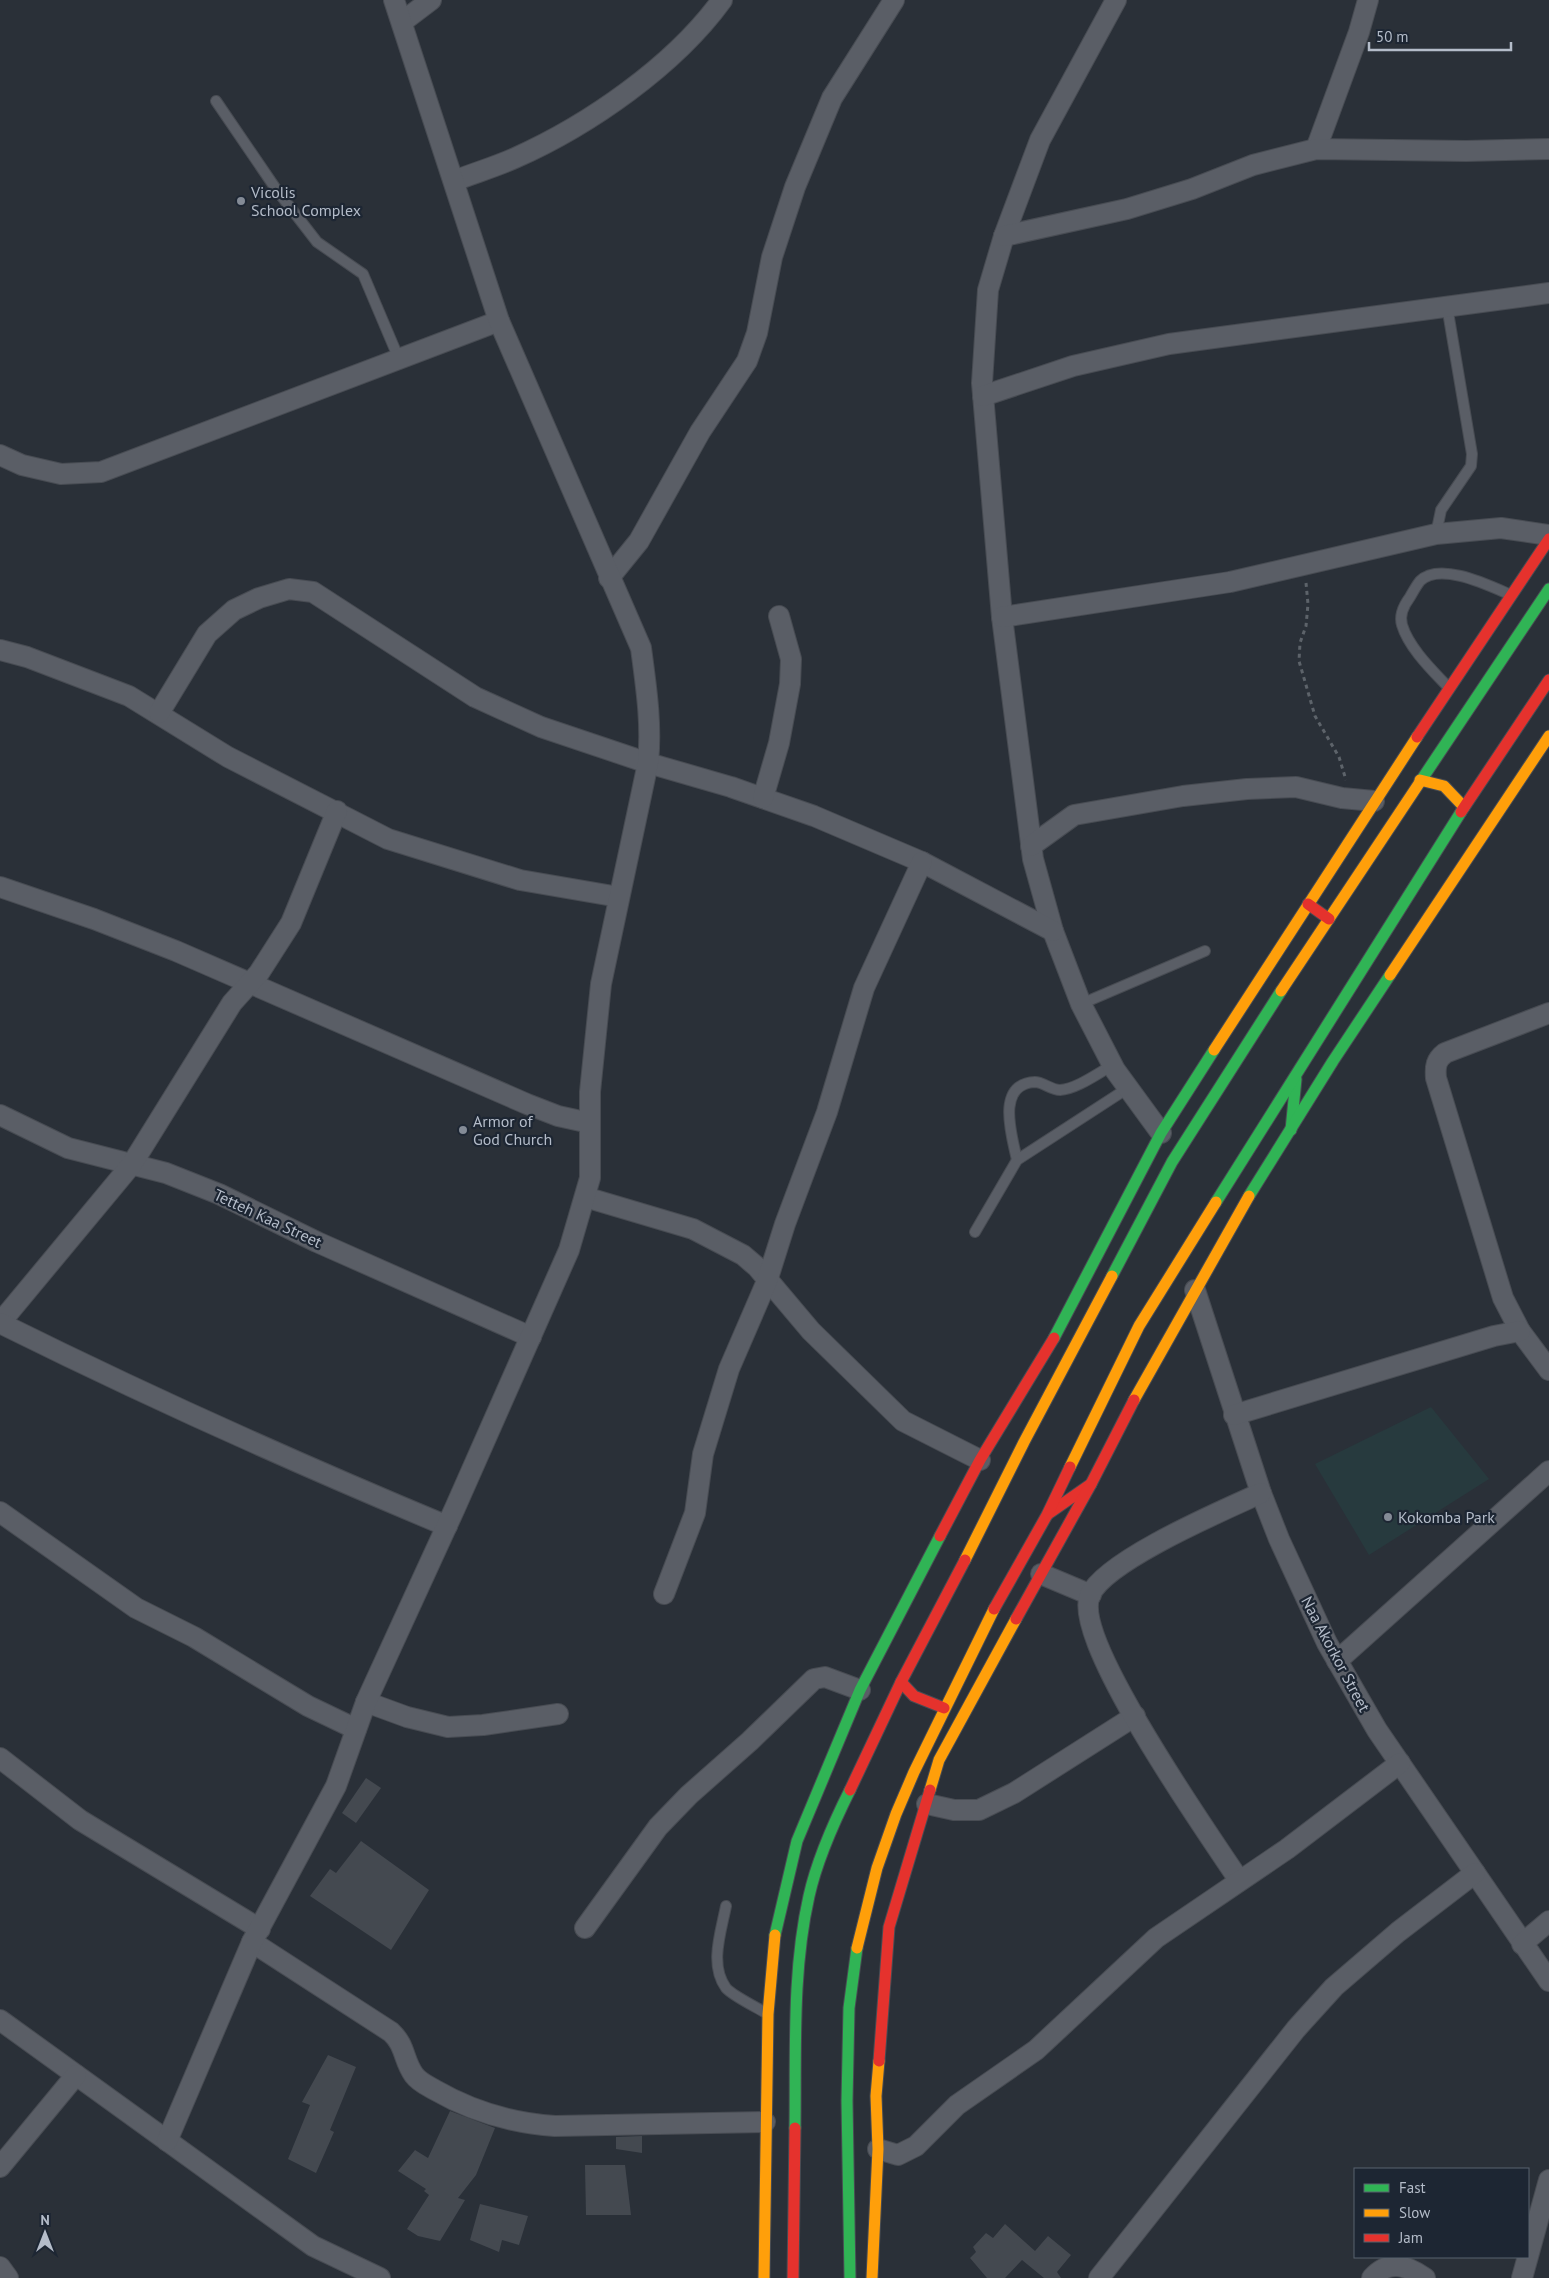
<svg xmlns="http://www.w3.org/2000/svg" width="1549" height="2278" viewBox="0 0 1549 2278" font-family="'PT Sans',sans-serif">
	<rect width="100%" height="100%" fill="#2a3038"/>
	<polygon fill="#273a3e" points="1431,1407 1489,1479 1369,1555 1315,1464"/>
	<g fill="#444950">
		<polygon points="366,1778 381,1788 356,1823 342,1813"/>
		<polygon points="361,1841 429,1890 391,1950 310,1896 330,1869 336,1873"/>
		<polygon points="328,2055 356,2067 330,2130 334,2132 316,2173 288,2159 310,2105 302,2102"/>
		<polygon points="450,2111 495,2128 476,2175 458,2198 465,2200 440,2241 418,2236 407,2229 429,2195 424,2191 426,2189 398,2171 415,2150 428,2158"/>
		<polygon points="642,2136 642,2153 616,2149 616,2137"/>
		<polygon points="585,2165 625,2165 631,2215 586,2215"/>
		<polygon points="480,2204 528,2216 519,2245 502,2240 499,2252 470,2240"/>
		<polygon points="1005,2224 1035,2251 1048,2236 1071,2255 1057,2272 1061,2278 1044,2278 1022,2260 1005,2278 987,2278 970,2258 976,2252 973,2247 986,2233 993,2238"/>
	</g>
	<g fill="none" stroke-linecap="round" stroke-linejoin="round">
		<g stroke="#484c53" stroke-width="12">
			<g id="lane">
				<polyline points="216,101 276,189 317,242 363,274 399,359"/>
				<polyline points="1436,534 1441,510 1471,466 1472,454 1447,306"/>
				<path d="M1448,687C1432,670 1409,648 1402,625C1399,615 1404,605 1410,597C1413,592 1416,586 1420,581C1440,561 1490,586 1511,595"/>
				<polyline points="1081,1004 1205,951"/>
				<path d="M1017,1160C1012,1136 995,1084 1035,1082C1043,1082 1051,1090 1060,1090C1077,1089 1098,1073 1113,1065"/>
				<polyline points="975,1232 1017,1160 1128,1088"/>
				<path d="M726,1906C721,1932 709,1965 726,1988C733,1996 756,2007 766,2013"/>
			</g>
		</g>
		<g stroke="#484c53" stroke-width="22">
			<g id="street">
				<polyline points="1116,0 1040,140 1004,236 988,290 982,383 1002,617 1033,859 1053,931 1081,1004 1115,1070 1161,1133"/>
				<polyline points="402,22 431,0"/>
				<polyline points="1316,149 1359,32 1368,0"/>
				<path d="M454,181C474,173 495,167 515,158C589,125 674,66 722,0"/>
				<polyline points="1004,236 1127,209 1192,189 1253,165 1316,149 1466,151 1549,149"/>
				<polyline points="983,396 1073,366 1169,344 1549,293"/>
				<polyline points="0,455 22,465 61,474 101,472 499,321"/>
				<polyline points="609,578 639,541 700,432 747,361 757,333 772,257 795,187 832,98 894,0"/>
				<polyline points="1002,617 1230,582 1436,534 1501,528 1549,535"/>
				<polyline points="0,650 27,657 129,696 228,757 388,839 520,880 619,897"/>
				<polyline points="159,713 207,634 234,610 259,598 289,589 313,592 475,697 541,727 648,763 731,787 814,816 922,862 1053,931"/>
				<polyline points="763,798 779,743 790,684 791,659 779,616"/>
				<polyline points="1031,846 1074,815 1183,796 1247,789 1296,787 1342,798 1374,801"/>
				<polyline points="0,887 94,919 176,951 527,1104 558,1116 590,1123"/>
				<path d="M1549,1013L1445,1053C1436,1060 1435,1066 1436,1078L1503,1298L1520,1331L1549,1370"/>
				<polyline points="0,1115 68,1148 166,1173 219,1194 317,1242 531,1337"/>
				<polyline points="585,1197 693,1229 743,1255 757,1267 811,1331 903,1421 980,1460"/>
				<polyline points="1195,1290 1261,1493 1279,1539 1327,1643 1377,1730 1549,1981"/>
				<polyline points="0,1323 132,1164 232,1003 259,973 291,923 337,811"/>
				<path d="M0,1323C147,1396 296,1463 447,1526"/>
				<polyline points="1234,1415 1494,1336 1520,1331"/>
				<polyline points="0,1512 136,1608 194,1637 308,1706 356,1729"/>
				<polyline points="1041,1574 1091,1595"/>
				<polyline points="664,1594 695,1513 703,1454 729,1369 767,1281 785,1224 827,1112 864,988 922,862"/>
				<polyline points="1337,1661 1549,1471"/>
				<polyline points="366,1702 407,1717 448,1727 483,1725 558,1714"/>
				<polyline points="0,1758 80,1820 260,1929"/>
				<polyline points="927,1804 954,1810 979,1810 1014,1793 1135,1716"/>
				<path d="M1239,1880C1210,1836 1071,1640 1090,1595C1106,1560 1224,1510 1261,1493"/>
				<polyline points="585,1928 658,1827 689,1795 750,1741 814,1679 825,1677 860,1690"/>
				<path d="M252,1942L391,2032C406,2046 403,2060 414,2075C419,2082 428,2086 435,2090C473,2112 511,2123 555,2126L765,2122"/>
				<polyline points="1522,1944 1549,1921"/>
				<polyline points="0,2020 313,2246 380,2278"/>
				<path d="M167,2141L252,1942L336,1786L366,1702L455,1508L569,1250L590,1178V1092L601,984L648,763C652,724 646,686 641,648L499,321L394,0"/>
				<polyline points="878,2149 898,2155 916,2146 957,2105 1036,2050 1156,1938 1287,1849 1400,1763"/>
				<polyline points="0,2167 76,2075"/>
				<polyline points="0,2267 8,2278"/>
				<polyline points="1099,2278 1296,2029 1334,1987 1398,1932 1475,1873"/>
				<path d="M1372,2278C1389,2259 1406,2265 1425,2278"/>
				<polyline points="1522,2278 1549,2180"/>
			</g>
		</g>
		<g stroke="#484c53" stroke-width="13">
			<g id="fast">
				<polyline points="1420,782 1549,589"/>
				<polyline points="1291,1130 1296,1079"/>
				<polyline points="1249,1196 1333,1061 1390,975"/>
				<polyline points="1216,1202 1461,812"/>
				<polyline points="1112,1276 1172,1162 1281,991"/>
				<polyline points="1054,1338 1161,1133 1214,1050"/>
				<polyline points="775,1935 797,1841 860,1690 940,1536"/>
				<path d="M795,2128C796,2051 792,1971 809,1896C817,1860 833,1824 850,1790"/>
				<polyline points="850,2278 847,2101 849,2008 857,1948"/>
			</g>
		</g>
		<g stroke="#484c53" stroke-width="13">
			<g id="slow">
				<polyline points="1420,780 1444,786 1464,807"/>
				<polyline points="1390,975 1549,736"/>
				<polyline points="1281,991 1420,782"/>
				<polyline points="1214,1050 1417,737"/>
				<polyline points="1134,1400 1249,1196"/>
				<polyline points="1070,1467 1139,1326 1216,1202"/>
				<polyline points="965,1560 1024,1442 1112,1276"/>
				<polyline points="930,1790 939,1760 1016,1619"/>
				<polyline points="857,1948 877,1868 896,1814 914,1772 994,1609"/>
				<polyline points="764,2278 768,2014 775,1935"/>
				<polyline points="872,2278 878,2149 876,2096 879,2061"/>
			</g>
		</g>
		<g stroke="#484c53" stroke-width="13">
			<g id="jam">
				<polyline points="1417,737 1549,539"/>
				<polyline points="1461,812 1549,680"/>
				<polyline points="1308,904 1329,919"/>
				<polyline points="1048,1514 1091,1484"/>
				<polyline points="940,1536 980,1460 1054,1338"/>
				<polyline points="994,1609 1047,1515 1070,1467"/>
				<polyline points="1016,1619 1091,1484 1134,1400"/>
				<polyline points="901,1682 914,1696 944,1708"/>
				<polyline points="850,1790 901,1682 965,1560"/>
				<polyline points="879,2061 889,1927 930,1790"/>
				<polyline points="793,2278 795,2128"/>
			</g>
		</g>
		<polyline stroke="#5d636a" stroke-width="3" stroke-dasharray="4 4" stroke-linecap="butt" points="1306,583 1308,604 1306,626 1300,643 1299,661 1315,716 1339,757 1346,780"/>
		<use href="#lane" stroke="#5a5e66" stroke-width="10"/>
		<use href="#street" stroke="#5a5e66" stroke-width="20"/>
		<use href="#fast" stroke="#30b455" stroke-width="11"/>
		<use href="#slow" stroke="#ff9f0a" stroke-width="11"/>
		<use href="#jam" stroke="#e5322d" stroke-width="11"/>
	</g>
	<g fill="#848b96" stroke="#1d2633" stroke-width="2">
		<circle cx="241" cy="201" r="5"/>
		<circle cx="463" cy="1130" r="5"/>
		<circle cx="1388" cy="1517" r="5"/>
	</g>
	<g text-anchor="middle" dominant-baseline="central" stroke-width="4.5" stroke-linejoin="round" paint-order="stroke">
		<g font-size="16" fill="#b4bcc9" stroke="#1d2633" text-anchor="start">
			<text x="251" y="192">Vicolis<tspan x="251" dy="18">School Complex</tspan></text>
			<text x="473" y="1121">Armor of<tspan x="473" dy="18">God Church</tspan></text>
			<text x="1398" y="1517">Kokomba Park</text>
		</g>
		<g font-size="16" fill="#b4bcc9" stroke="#1d2633">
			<text transform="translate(268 1218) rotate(25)">Tetteh Kaa Street</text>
			<text transform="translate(1336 1654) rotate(62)">Naa Akorkor Street</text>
		</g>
	</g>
	<rect x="1354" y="2168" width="175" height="90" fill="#1d2633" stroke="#59626f"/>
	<rect x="1364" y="2184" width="25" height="8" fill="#30b455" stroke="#59626f"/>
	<text x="1399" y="2193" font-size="15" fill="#b4bcc9">Fast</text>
	<rect x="1364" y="2209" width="25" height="8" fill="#ff9f0a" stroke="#59626f"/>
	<text x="1399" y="2218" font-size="15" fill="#b4bcc9">Slow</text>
	<rect x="1364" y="2234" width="25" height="8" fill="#e5322d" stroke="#59626f"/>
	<text x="1399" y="2243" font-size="15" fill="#b4bcc9">Jam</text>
	<g transform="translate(45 2233)" stroke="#1d2633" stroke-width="4" paint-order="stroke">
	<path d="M0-4L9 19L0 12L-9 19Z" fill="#b4bcc9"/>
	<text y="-8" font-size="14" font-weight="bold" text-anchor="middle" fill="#b4bcc9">N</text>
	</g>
	<path d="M1369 42v8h142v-8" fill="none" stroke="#b4bcc9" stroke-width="2.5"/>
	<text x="1376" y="42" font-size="15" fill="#b4bcc9" stroke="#1d2633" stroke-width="4" paint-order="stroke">50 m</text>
</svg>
